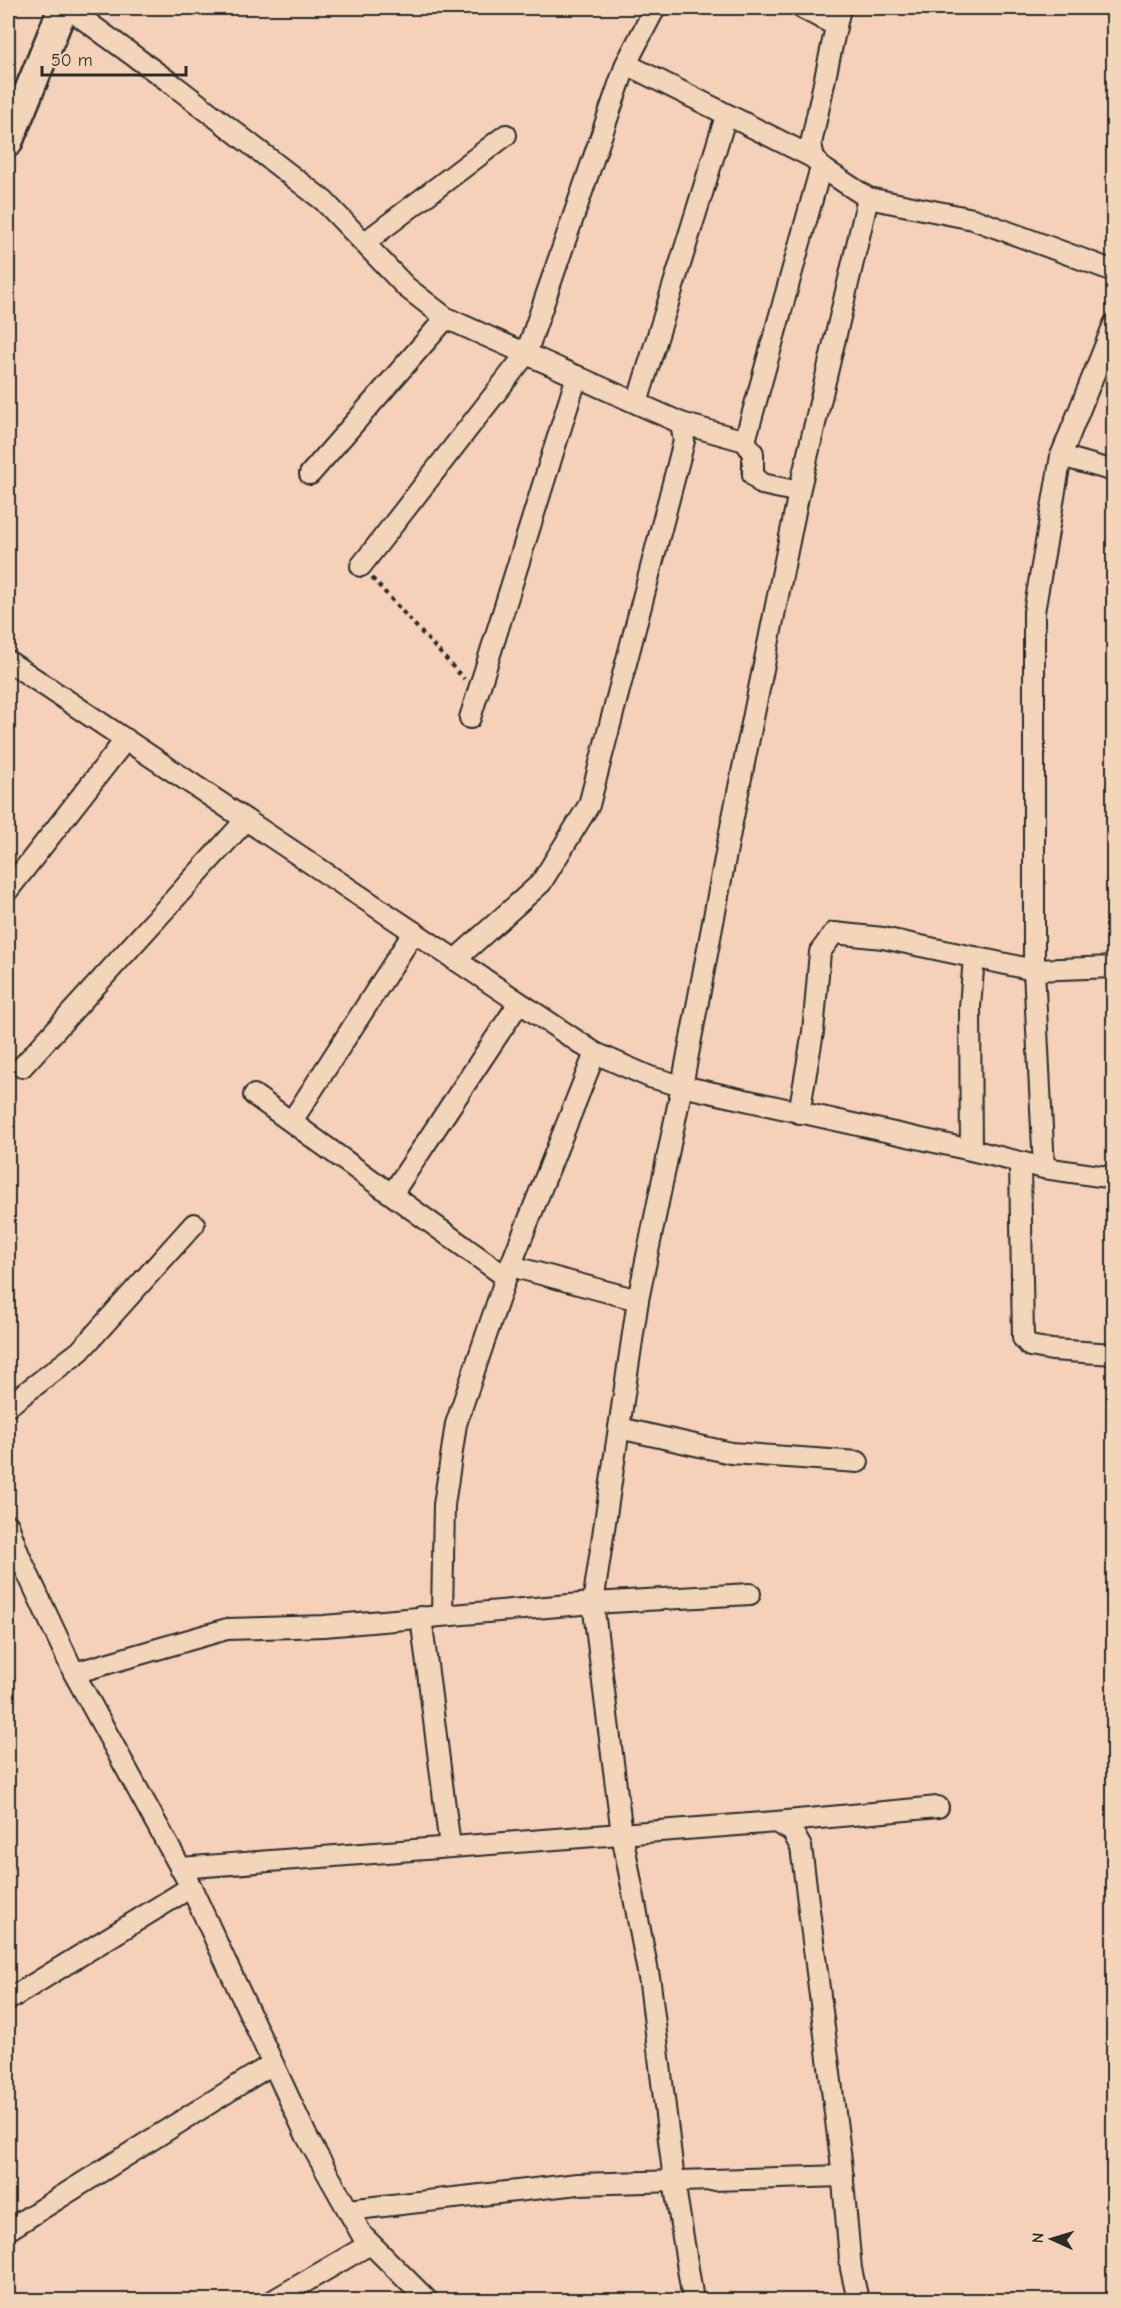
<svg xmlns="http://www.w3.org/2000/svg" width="1121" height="2308" viewBox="0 0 1121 2308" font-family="'Comic Neue',sans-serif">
	<rect width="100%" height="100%" fill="#f4d1b8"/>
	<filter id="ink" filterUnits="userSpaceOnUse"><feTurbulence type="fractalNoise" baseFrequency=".0167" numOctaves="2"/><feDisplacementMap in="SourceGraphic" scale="12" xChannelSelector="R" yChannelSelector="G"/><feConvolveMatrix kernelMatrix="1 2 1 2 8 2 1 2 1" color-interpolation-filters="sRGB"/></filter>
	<g filter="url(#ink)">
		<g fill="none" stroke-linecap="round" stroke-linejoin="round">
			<g stroke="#2b2b2b" stroke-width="24">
				<g id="street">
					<polyline points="68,8 175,86 324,201 406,287 446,318 681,423 745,441 753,453 753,475 762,484 799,492"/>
					<polyline points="802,8 835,25"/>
					<polyline points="626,64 814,158"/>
					<polyline points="868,198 973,219 1114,271"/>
					<polyline points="364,243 506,135"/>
					<polyline points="637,403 726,116"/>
					<polyline points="745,441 821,167"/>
					<polyline points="1061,456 1114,471"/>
					<polyline points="310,474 446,318"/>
					<polyline points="361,566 526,354 626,64 655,8"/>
					<polyline points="8,661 595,1053 650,1077 682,1086 971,1150 1044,1168 1114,1178"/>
					<polyline points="470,718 577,376"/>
					<polyline points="8,890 126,739"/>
					<polyline points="455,960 541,883 589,805 684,441 681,423"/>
					<polyline points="22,1067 246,820"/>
					<polyline points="254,1095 506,1277"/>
					<polyline points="799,1113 813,1032 820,952 834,933 883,938 1034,970 1114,967"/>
					<polyline points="292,1121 414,932"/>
					<polyline points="971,1150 970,1007 974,957"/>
					<polyline points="1020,1163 1023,1338 1030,1346 1052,1350 1114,1354"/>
					<polyline points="1044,1168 1034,970 1034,612 1061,456 1114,324"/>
					<polyline points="392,1194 519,1003"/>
					<polyline points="511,1266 638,1300"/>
					<polyline points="8,1406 80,1351 194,1224"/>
					<polyline points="619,1428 731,1453 858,1462"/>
					<polyline points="8,1525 19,1555 74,1673 191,1887 307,2137 362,2235 427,2300"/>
					<polyline points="442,1615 444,1505 456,1424 506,1277 595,1053"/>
					<polyline points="421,1617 450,1847"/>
					<polyline points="74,1673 227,1629 324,1626 593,1603 750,1594"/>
					<polyline points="776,1822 938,1807"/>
					<polyline points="180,1868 776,1822 792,1831 801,1847 841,2160 851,2269 858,2300"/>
					<polyline points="8,2000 191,1887"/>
					<polyline points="348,2210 578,2184 843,2176"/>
					<polyline points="8,2230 272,2064"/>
					<polyline points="274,2300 370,2244"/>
					<polyline points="693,2300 674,2181 650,1983 622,1834 593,1603 638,1300 682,1086 731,827 799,492 868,198 821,167 814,158 811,144 840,8"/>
				</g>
			</g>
			<g stroke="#2b2b2b" stroke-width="33">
				<polyline id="secondary" points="8,142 63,8"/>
			</g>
			<polyline stroke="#2b2b2b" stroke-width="4" stroke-dasharray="4.5 4.5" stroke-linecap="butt" points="372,578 464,679"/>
			<use href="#street" stroke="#f3d5ba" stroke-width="20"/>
			<use href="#secondary" stroke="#f3d5ba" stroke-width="28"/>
		</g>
	</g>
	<rect width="1121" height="2308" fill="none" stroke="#f3d5ba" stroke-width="30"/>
	<rect x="15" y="15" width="1091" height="2278" fill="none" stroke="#2b2b2b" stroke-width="2" filter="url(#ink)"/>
	<g transform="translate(1052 2239) rotate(274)" stroke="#f3d5ba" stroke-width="4.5" paint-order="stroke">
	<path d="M0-4.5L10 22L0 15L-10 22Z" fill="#2b2b2b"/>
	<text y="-9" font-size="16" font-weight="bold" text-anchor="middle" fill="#2b2b2b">N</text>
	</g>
	<path d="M42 66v9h144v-9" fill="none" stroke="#2b2b2b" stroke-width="3"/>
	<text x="51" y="66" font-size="18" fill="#2b2b2b" stroke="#f3d5ba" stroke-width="4.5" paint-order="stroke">50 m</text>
</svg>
